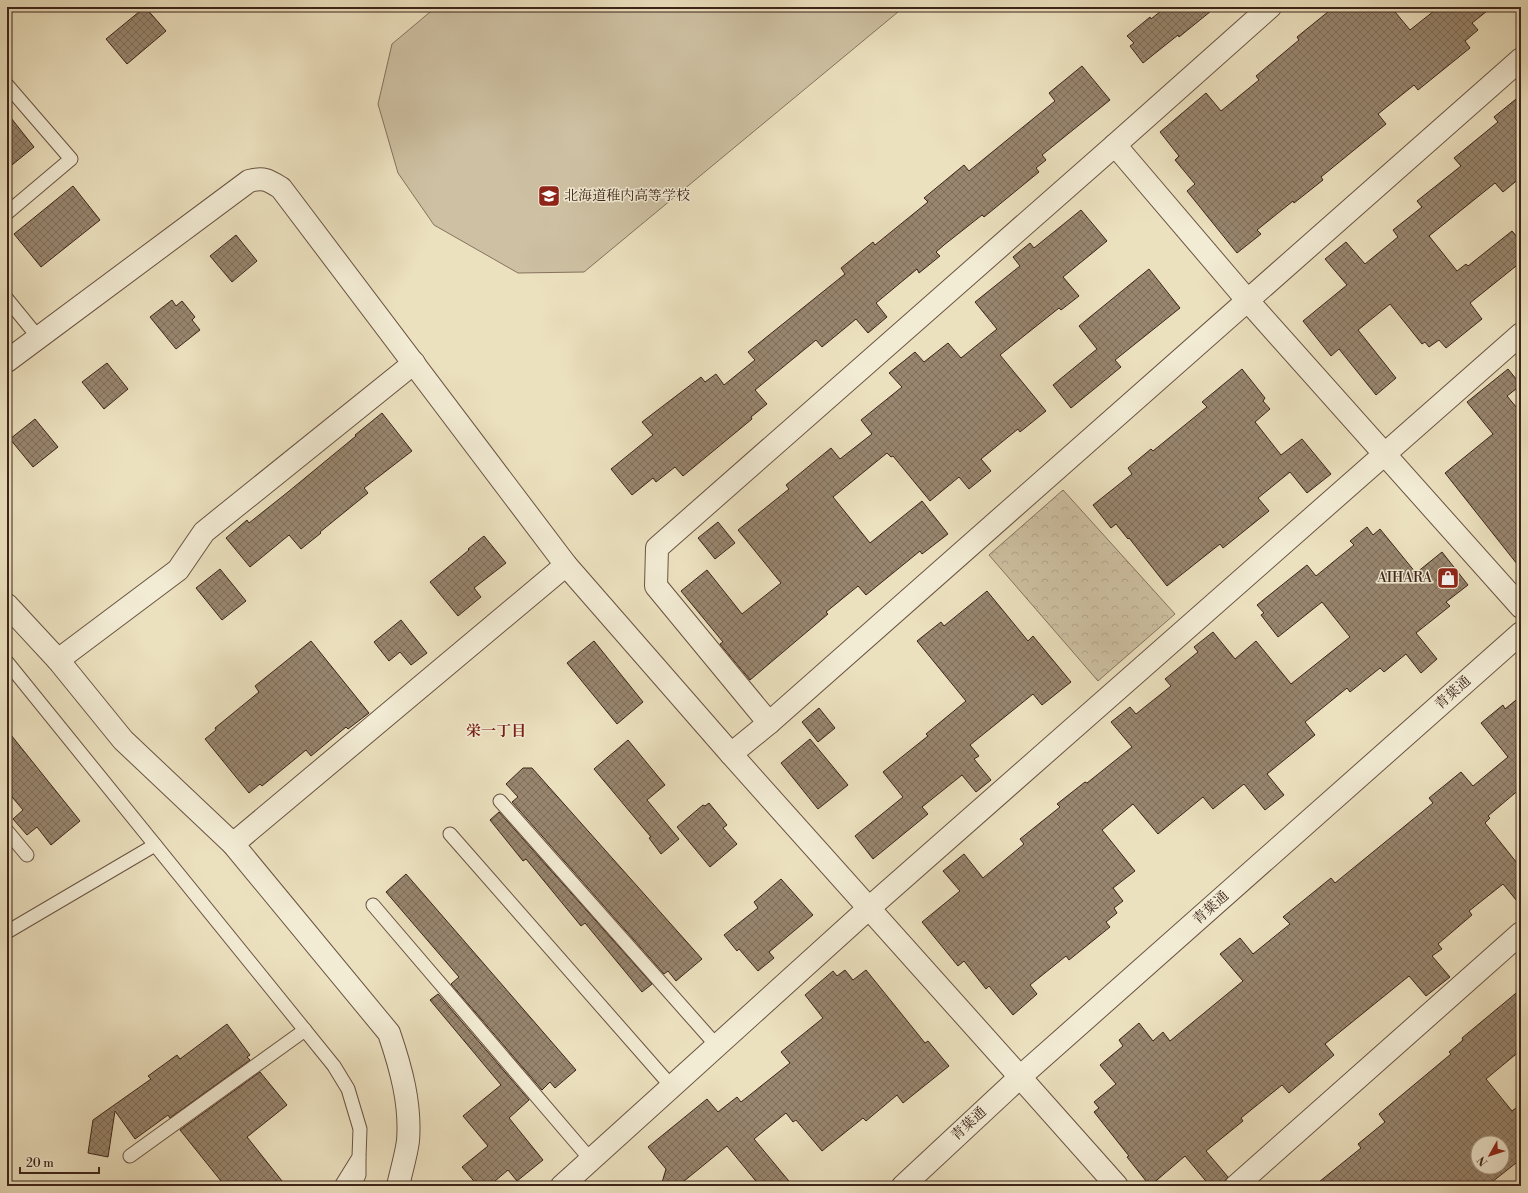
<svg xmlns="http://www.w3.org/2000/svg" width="1528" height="1193" viewBox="0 0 1528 1193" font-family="'Libre Bodoni','Noto Serif JP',serif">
	<defs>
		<pattern id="park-crowns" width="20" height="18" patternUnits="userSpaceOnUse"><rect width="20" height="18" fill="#cec1a3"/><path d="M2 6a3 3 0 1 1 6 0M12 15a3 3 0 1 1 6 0" fill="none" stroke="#b2a68c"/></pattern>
		<pattern id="building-cross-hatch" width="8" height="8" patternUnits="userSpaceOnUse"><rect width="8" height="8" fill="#98866f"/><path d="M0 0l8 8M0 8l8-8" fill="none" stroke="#7d6d5a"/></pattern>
	</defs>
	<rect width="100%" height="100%" fill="#ece1bf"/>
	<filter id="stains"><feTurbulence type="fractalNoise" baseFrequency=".005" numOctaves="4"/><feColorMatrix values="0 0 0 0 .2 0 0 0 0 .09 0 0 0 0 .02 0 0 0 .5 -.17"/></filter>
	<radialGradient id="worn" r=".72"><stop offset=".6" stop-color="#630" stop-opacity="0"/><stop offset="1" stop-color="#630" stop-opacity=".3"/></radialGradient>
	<polygon fill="url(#park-crowns)" stroke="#86725e" points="1063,490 1175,614 1098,681 989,555"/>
	<polygon fill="#cec1a3" stroke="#86725e" points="436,7 904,7 584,272 518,273 434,225 398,173 378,104 392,44"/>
	<g fill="url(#building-cross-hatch)" stroke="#3d2419" fill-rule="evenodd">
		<polygon points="145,7 166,31 127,64 106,39"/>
		<polygon points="1166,7 1216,7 1179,37 1178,35 1143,63 1130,46 1134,43 1127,36 1150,17 1151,19"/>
		<polygon points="1334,7 1391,7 1410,30 1439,7 1492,7 1472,23 1478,30 1465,41 1470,48 1418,90 1414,85 1378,114 1386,124 1321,177 1323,180 1294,203 1293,201 1257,230 1261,234 1237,253 1187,191 1195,184 1175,160 1179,156 1160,132 1206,93 1221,111 1259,80 1256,76 1299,40 1297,37"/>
		<polygon points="1082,66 1110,100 1042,155 1046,160 1036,168 1039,172 984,217 982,215 944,245 936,252 940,256 919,273 917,269 876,303 887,317 868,333 856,319 822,347 816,340 755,390 767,404 751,417 752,419 683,476 675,467 656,482 653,478 632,495 611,469 653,435 642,422 701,377 705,382 716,374 724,385 755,360 748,352 845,274 841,268 873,242 875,245 928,202 924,198 964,165 969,171 1055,101 1049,93"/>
		<polygon points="1521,95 1521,177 1503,192 1495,183 1429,236 1457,271 1466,264 1468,266 1512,231 1521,242 1521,262 1470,303 1482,319 1446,348 1439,340 1429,347 1425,342 1422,344 1390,304 1358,330 1396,378 1376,395 1339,349 1331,356 1303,321 1347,285 1325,259 1346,242 1365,264 1398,237 1393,230 1422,207 1417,201 1461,166 1454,158 1498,122 1494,117"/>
		<polygon points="7,113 34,147 7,169"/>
		<polygon points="73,186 100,220 41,267 14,234"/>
		<polygon points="1081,210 1107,241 1063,277 1079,296 1061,310 1059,308 1000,355 1046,411 1020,432 1018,429 981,459 991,471 969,489 959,477 930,501 893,456 891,457 887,453 833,497 870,543 922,501 948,534 922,554 920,551 866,595 858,586 826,612 828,614 750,680 720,644 723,642 681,591 707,570 742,614 781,583 738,530 789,489 786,485 831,448 840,459 872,434 861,420 902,387 889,373 915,352 924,362 948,343 961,358 997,329 975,302 1020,266 1013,257 1030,243 1034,248"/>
		<polygon points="236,235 257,261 232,282 210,256"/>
		<polygon points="1149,269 1180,308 1115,360 1121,367 1071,408 1053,385 1097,349 1079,326"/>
		<polygon points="172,300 176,306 182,301 195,317 192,320 200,330 176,349 150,317"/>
		<polygon points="107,363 128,389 104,409 82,382"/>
		<polygon points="1242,369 1265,398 1263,401 1270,409 1255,422 1281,455 1302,439 1331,474 1307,493 1290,472 1258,498 1269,511 1223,548 1220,544 1167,586 1129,538 1128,539 1116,524 1111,528 1093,505 1132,474 1128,468 1151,449 1153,451 1207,407 1202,402"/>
		<polygon points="1508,369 1521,385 1507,396 1521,413 1521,569 1445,473 1493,434 1467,402"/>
		<polygon points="382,413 412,451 364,488 368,493 320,532 321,533 301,549 289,535 250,567 226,538 247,520 249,523 288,492 356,436 355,435"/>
		<polygon points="35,419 58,447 33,467 10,439"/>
		<polygon points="718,522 735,543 715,559 698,538"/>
		<polygon points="1367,527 1373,535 1380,529 1416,573 1442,552 1468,585 1446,602 1450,606 1416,633 1437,659 1421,673 1406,654 1384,672 1380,668 1350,692 1347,688 1305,722 1315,735 1267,774 1284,795 1265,810 1244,784 1213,809 1203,797 1158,834 1133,804 1102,830 1135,871 1113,888 1123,901 1114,908 1117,913 1106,922 1110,927 1069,960 1066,956 1030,985 1037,994 1013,1015 989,986 986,989 964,961 958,966 922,922 960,891 943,871 964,854 983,878 1024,844 1020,839 1060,807 1057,804 1085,782 1087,783 1132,747 1111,722 1130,707 1136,714 1171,686 1165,679 1198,652 1194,647 1213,632 1235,659 1256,641 1291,684 1350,637 1322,602 1278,637 1261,615 1264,613 1257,605 1307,565 1316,576 1354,545 1350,541"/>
		<polygon points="484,536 506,563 474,588 481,597 458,616 430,582 469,550 468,549"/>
		<polygon points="220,569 246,601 222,620 196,588"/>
		<polygon points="987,591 1028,641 1033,636 1071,682 1042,705 1033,694 970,745 979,756 974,759 991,780 976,792 962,775 922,807 928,814 873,859 855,836 903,797 883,772 928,736 926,734 966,701 917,641 941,622 944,626"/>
		<polygon points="401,620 427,653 411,665 400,652 389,661 374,642"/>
		<polygon points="311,641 369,713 348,729 346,727 311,756 306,750 262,786 260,784 249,793 205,739 216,730 215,728 259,692 255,686"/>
		<polygon points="594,641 643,702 617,724 567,663"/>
		<polygon points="1521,696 1521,788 1488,816 1490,818 1485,823 1521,868 1521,906 1503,884 1469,911 1472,915 1438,944 1442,949 1432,956 1450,977 1426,996 1409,976 1325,1044 1334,1055 1289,1093 1282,1085 1241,1118 1243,1121 1206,1151 1228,1177 1224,1182 1224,1186 1210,1186 1185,1156 1150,1186 1127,1157 1129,1156 1094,1112 1099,1108 1094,1102 1116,1084 1100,1065 1123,1046 1119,1040 1139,1023 1153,1041 1163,1032 1170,1041 1243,981 1220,954 1240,938 1253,954 1290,924 1283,917 1331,878 1335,883 1433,803 1429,798 1461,772 1473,786 1508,757 1481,723 1503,705 1505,709"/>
		<polygon points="819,708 835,728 818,742 802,722"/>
		<polygon points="7,730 80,821 51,845 37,827 27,835 13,819 23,810 7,791"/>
		<polygon points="810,739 848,785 818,809 781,763"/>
		<polygon points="628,740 665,785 647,800 679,839 661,854 649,838 651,837 594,769"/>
		<polygon points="523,768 532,768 702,959 676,981 668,971 664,974 512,802 518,797 506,784"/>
		<polygon points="709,803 727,825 723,828 737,844 710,867 677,827 703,805 705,806"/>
		<polygon points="499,812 652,984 642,992 585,923 581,926 526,859 523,861 490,820"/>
		<polygon points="406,874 576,1070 555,1088 550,1082 542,1090 451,984 459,977 386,892"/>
		<polygon points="781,879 813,915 769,952 774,958 758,971 739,949 737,951 724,935 758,908 754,902"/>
		<polygon points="845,970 853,980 866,970 925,1043 928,1041 949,1066 903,1103 897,1095 866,1121 863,1118 822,1151 796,1120 793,1122 786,1113 754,1139 793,1186 760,1186 727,1146 678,1186 661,1186 666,1169 648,1147 707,1099 718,1112 737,1097 741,1102 790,1063 781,1052 823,1018 805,995 833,971 837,976"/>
		<path d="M1521,989V1050L1486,1079L1512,1111L1521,1104V1159L1487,1186H1314L1361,1148L1358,1144L1385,1122L1379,1114L1451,1054L1449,1052L1463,1040L1462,1038ZM1478,1143H1502V1167H1478Z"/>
		<polygon points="438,994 529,1100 509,1118 543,1160 517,1181 508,1170 489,1186 478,1186 462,1167 488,1146 463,1116 501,1085 430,1000"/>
		<polygon points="227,1024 250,1055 247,1057 250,1060 170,1118 168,1115 135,1139 115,1111 108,1157 88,1153 93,1120 151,1079 148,1076 177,1055 180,1059"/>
		<polygon points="260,1072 287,1105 247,1137 286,1186 225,1186 180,1130"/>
	</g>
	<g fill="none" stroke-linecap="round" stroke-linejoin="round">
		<g stroke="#695342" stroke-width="15">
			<g id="service">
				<polyline points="7,85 71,159 7,213"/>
				<polyline points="7,299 38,337"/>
				<polyline points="7,662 334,1066 348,1089 360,1129 359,1157 341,1186"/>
				<polyline points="500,801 717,1046"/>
				<polyline points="7,831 27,855"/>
				<polyline points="450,834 672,1087"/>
				<polyline points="373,905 591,1160"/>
				<polyline points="7,932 155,845"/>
				<polyline points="130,1156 305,1030"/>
				<polyline points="354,1186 359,1175 359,1159"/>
			</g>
		</g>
		<g stroke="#695342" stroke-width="24">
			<g id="minor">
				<polyline points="1115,145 1248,301 1521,607"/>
				<path d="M7,605L58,660L123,740L233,844L389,1033C401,1068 411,1104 408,1141C406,1156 401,1172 398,1186"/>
				<polyline points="58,660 178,570 204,532 414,363"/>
				<polyline points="769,723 656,586 657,548 1115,145 1270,7"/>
				<polyline points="731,754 769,723 1521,59"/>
				<polyline points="233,844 566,565"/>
				<polyline points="1020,1077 1117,1186"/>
				<polyline points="562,1186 868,909 1521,334"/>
				<polyline points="1236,1186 1521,933"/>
			</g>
		</g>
		<g stroke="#695342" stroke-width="24">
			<g id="tertiary">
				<path d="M7,361L249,181C264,177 268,180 281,188L566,565L731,754L1020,1077"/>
				<polyline points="903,1186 1020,1077 1521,633"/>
			</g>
		</g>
		<use href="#service" stroke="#f3ecd5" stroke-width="13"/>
		<use href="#minor" stroke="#f3ecd5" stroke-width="22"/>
		<use href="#tertiary" stroke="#f3ecd5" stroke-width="22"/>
	</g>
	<defs>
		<g id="school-square" transform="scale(1.15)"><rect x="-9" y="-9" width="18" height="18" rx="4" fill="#8f2418" stroke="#f3ecd5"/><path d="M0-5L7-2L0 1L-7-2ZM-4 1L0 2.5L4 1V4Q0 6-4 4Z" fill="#fff"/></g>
		<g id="shop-square" transform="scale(1.15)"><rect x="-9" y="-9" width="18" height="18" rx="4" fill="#8f2418" stroke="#f3ecd5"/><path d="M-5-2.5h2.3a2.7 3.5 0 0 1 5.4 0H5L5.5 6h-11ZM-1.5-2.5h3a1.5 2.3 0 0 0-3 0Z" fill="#fff"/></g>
	</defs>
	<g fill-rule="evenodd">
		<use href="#school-square" x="549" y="196"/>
		<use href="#shop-square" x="1448" y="578"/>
	</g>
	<g text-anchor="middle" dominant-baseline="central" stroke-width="3" stroke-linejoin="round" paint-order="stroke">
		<g font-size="14" fill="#3d2419" stroke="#f3ecd5" text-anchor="start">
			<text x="564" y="196">北海道稚内高等学校</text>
			<text x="1432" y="578" text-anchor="end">AIHARA</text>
		</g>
		<g font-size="14" fill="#3d2419" stroke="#f3ecd5">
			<text transform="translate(1453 693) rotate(-42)">青葉通</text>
			<text transform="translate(1211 908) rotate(-42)">青葉通</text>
			<text transform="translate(969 1124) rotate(-43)">青葉通</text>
		</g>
		<g font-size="15" font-weight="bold" fill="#7a1f14" stroke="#f3ecd5">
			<text x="496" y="731">栄一丁目</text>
		</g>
	</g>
	<rect width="1528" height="1193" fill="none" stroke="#ece1bf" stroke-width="24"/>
	<rect x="8" y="8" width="1512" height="1177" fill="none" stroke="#3d2419" stroke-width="2"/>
	<rect x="12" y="12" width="1504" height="1169" fill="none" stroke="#3d2419"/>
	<g transform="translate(1490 1155) rotate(231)"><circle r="19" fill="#f3ecd5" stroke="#aa9c8a"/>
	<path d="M0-3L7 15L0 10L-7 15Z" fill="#8f2418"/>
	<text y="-6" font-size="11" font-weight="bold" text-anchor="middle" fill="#3d2419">N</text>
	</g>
	<path d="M20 1167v6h79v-6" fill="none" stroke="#3d2419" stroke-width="2"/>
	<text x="26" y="1167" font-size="12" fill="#3d2419" stroke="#f3ecd5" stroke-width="3" paint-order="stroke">20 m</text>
	<rect width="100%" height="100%" filter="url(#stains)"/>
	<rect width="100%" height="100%" fill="url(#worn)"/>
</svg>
